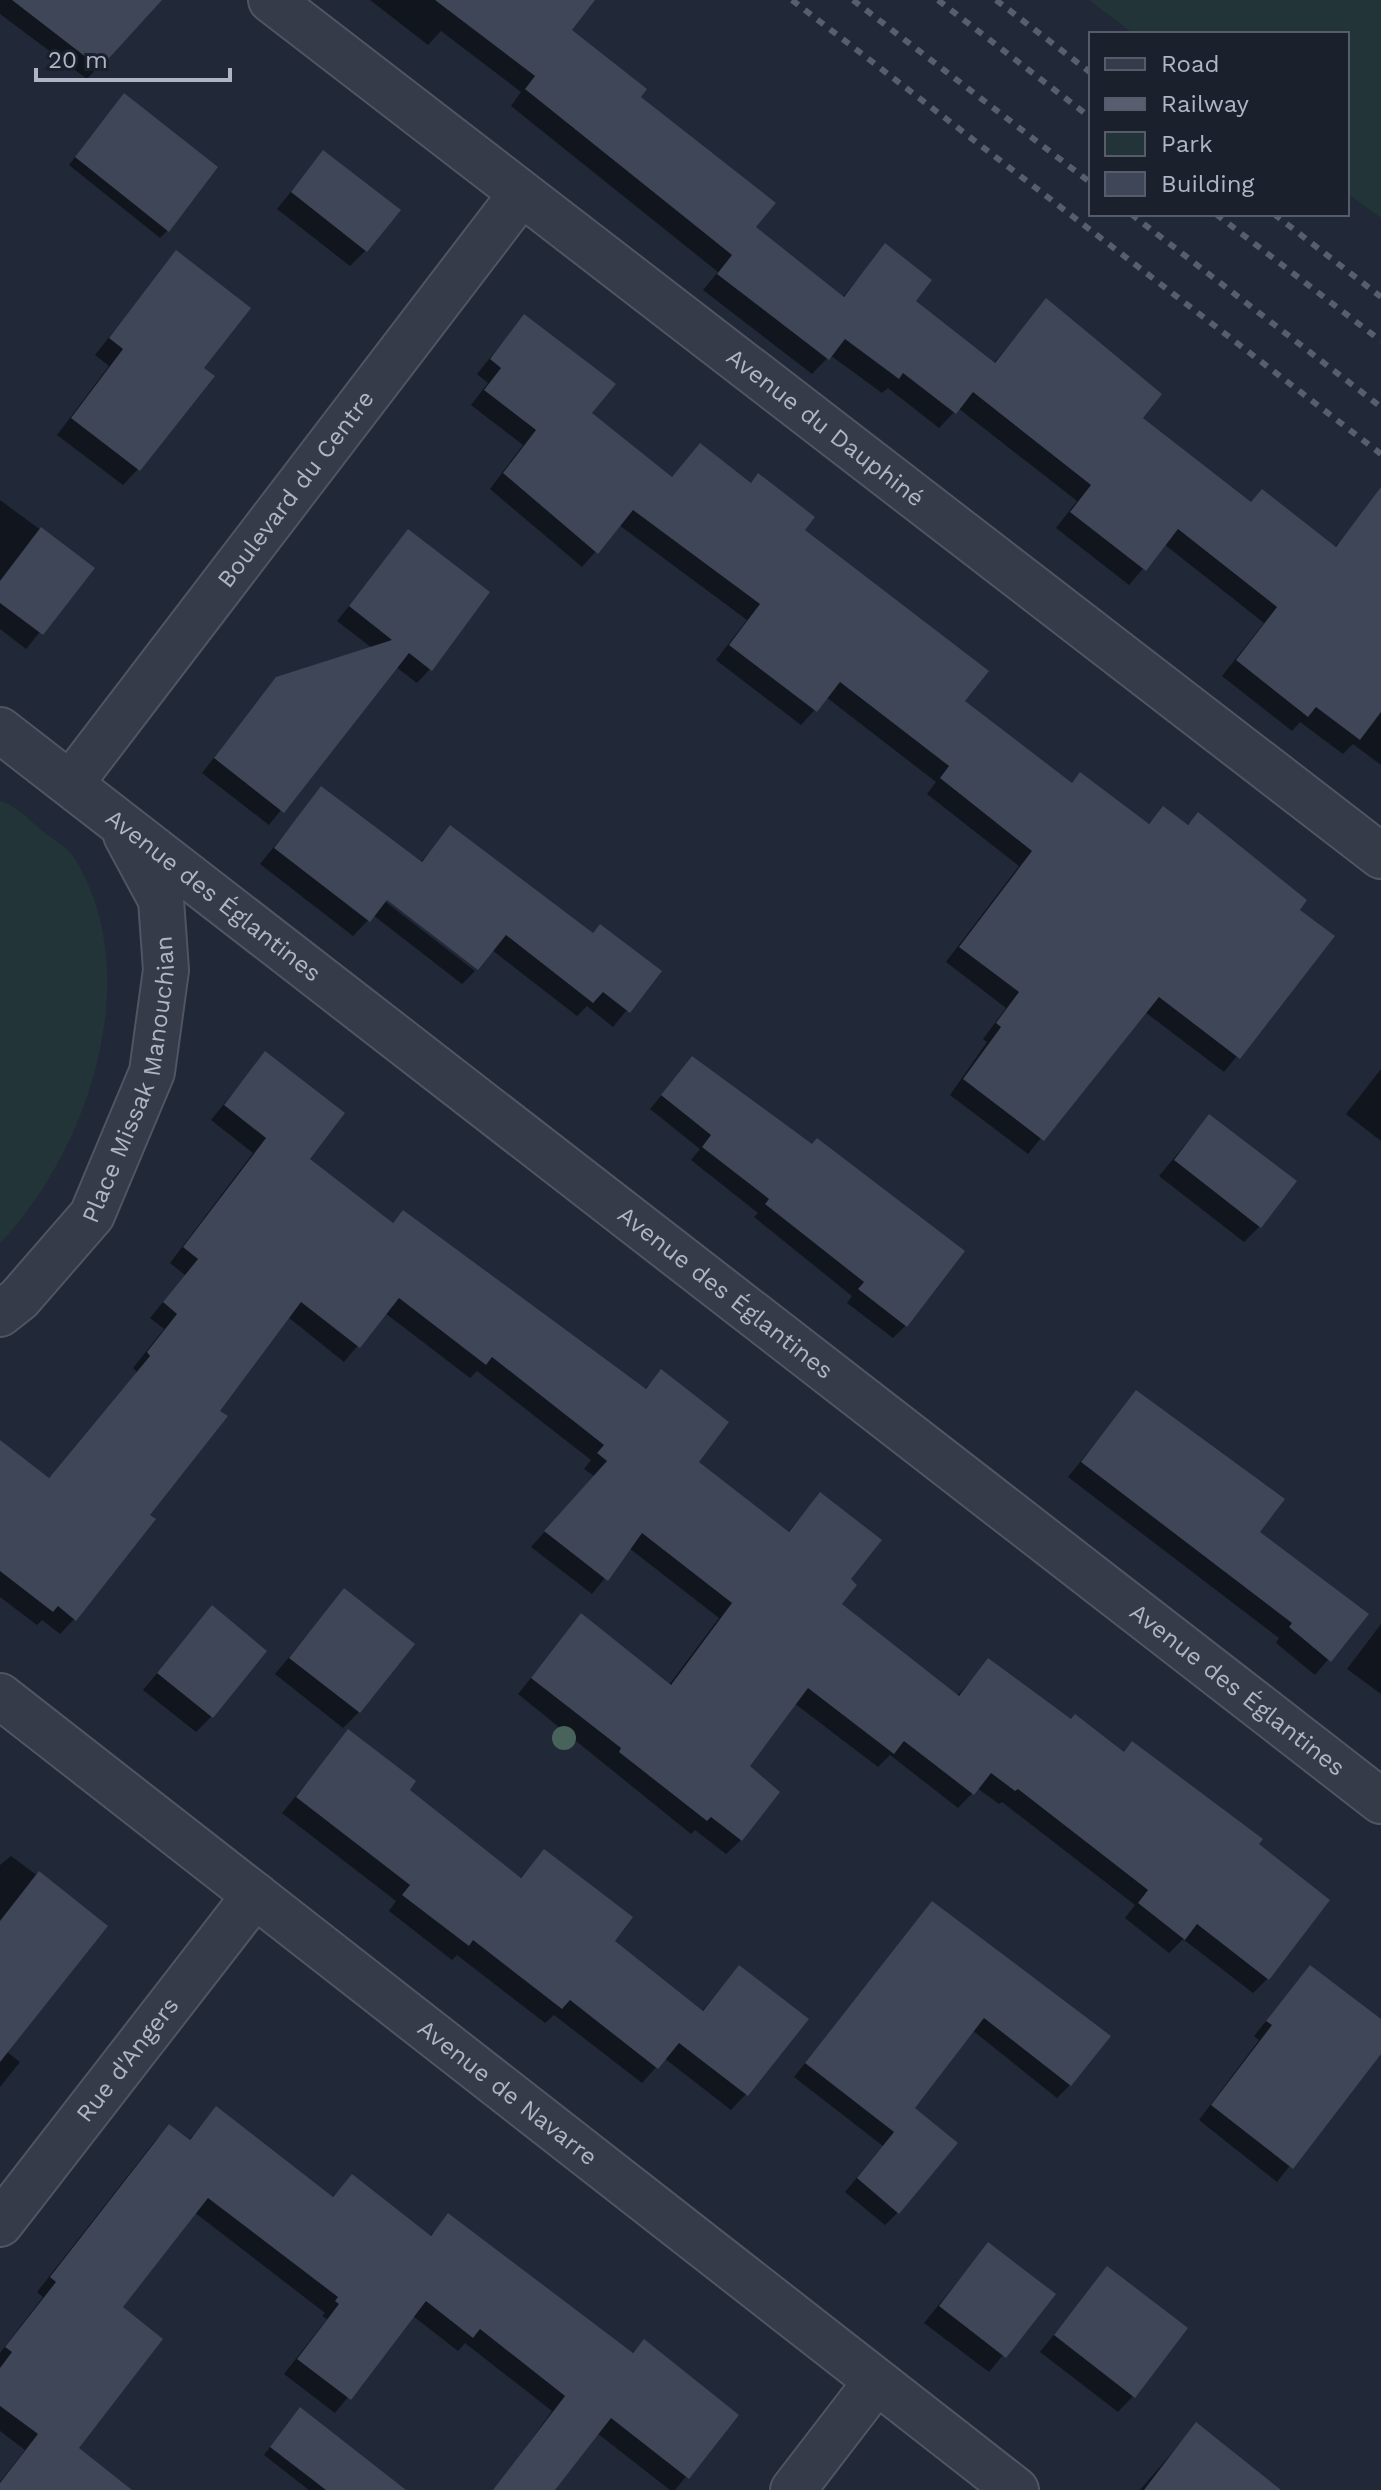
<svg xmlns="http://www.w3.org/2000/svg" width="1381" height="2490" viewBox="0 0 1381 2490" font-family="'Work Sans',sans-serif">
	<rect width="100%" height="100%" fill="#212837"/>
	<g fill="#233438">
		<polygon points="1089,0 1381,0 1381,218 1347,193 1347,34 1134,34"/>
		<path d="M0,801C16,805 32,823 45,833C53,840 67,847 73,856C148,973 89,1150 0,1243Z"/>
	</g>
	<g fill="#0007">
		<polygon points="0,0 121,0 98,67 87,79 0,14"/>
		<polygon points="370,0 538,0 638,98 753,228 842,298 885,246 913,301 993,364 1046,301 1140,419 1250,504 1334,548 1355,525 1381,546 1381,765 1353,744 1343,754 1300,722 1292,731 1222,676 1264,623 1164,544 1129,585 1056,528 1077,501 958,408 939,428 888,388 882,393 830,355 812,374 703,290 718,272 511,106 521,92 441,31 428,45"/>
		<polygon points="117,103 167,231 160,238 69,165"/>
		<polygon points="323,152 366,250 350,266 277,209"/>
		<polygon points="176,253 202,368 138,469 123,485 57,435 109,366 95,355"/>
		<polygon points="524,316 590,413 671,479 700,446 803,530 963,701 1071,784 1147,825 1163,809 1186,826 1198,815 1297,910 1332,937 1224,1072 1145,1012 1028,1154 950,1095 987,1042 983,1039 1006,1008 946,962 1019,866 927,794 936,782 826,697 801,725 716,660 747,620 619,525 582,567 490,489 523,445 471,405 488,383 477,374"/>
		<polygon points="0,500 92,568 26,649 0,629"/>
		<polygon points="409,532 430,669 417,683 396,667 269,825 202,773 277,678 372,648 337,621"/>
		<polygon points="321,789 420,863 450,828 592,935 659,971 613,1027 587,1006 577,1016 492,950 380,892 378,896 475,971 462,984 373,915 353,936 260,864"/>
		<polygon points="265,1053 307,1160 392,1224 403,1212 644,1390 662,1372 696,1462 787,1533 820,1495 848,1579 839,1604 957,1696 988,1661 1071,1721 1256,1844 1268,1978 1253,1993 1183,1939 1169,1953 1125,1918 1135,1905 1002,1802 999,1804 977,1788 958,1808 890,1755 878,1767 794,1703 747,1766 741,1840 726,1854 695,1830 691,1834 518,1694 581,1616 669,1685 719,1618 629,1548 592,1594 531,1547 594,1476 584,1469 591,1460 477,1371 470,1378 385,1313 344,1362 288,1317 217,1412 74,1619 60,1634 42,1620 37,1625 0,1597 0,1443 48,1479 137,1372 133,1368 164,1329 150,1318 185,1275 170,1263 253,1153 211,1120"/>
		<polygon points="692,1059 906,1325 893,1338 847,1303 852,1296 754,1217 758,1213 691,1160 700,1149 650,1109"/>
		<polygon points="1381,1069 1381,1141 1346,1114"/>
		<polygon points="1209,1116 1260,1226 1244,1242 1159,1176"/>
		<polygon points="1136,1393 1257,1532 1366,1614 1315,1675 1276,1643 1279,1638 1068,1477"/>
		<polygon points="344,1591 359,1712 343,1728 275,1674"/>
		<polygon points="212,1608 212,1716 196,1732 143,1690"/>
		<polygon points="1381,1624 1381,1694 1347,1669"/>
		<polygon points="349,1731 407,1790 519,1879 544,1851 612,1941 701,2012 739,1967 746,2094 731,2110 664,2058 642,2083 554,2015 545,2023 457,1955 452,1960 389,1911 396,1901 282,1813"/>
		<polygon points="11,1856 105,1926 6,2051 20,2062 0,2087 0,1865"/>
		<polygon points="932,1903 1070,2085 1057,2098 972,2030 912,2109 898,2212 885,2225 845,2192 883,2146 794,2077"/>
		<polygon points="1310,1967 1381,2021 1381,2050 1277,2182 1199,2120 1259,2040 1254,2036"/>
		<polygon points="216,2109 331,2198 352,2177 429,2237 448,2216 631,2354 644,2341 736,2416 675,2490 670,2490 597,2433 552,2490 495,2490 552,2411 465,2343 458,2351 413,2316 335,2413 284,2374 327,2319 322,2316 325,2313 194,2212 121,2308 161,2339 0,2490 0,2482 25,2450 0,2431 0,2353 43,2297 37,2292 155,2141 169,2127 188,2141"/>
		<polygon points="988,2244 1053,2294 989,2372 924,2323"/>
		<polygon points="1107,2269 1133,2396 1118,2412 1040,2352"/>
		<polygon points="293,2417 403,2490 309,2490 264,2455"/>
		<polygon points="1196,2425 1278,2490 1140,2490"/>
	</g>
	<g fill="#3e4657">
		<polygon points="12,0 162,0 100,68"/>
		<polygon points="435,0 595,0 572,30 647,89 641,97 776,203 756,227 844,297 885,243 932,280 916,301 995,363 1046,298 1162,394 1143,418 1251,502 1262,489 1336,547 1381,487 1381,712 1360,740 1316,707 1308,717 1236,660 1277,607 1178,529 1146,571 1070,512 1091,485 973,392 956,414 903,373 899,379 845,339 829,360 717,274 732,255 525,89 535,76"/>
		<polygon points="124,93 218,167 169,232 75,157"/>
		<polygon points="323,150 401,210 367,252 291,192"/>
		<polygon points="176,250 251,308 204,368 215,376 140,471 71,418 123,349 109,338"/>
		<polygon points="524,314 616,384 592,413 672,477 700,443 751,483 758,473 815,517 805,530 989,671 965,701 1072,783 1080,772 1149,824 1163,806 1188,825 1198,812 1307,900 1300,910 1335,936 1240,1059 1159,997 1044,1141 963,1079 1001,1027 996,1023 1019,992 959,947 1032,851 940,778 949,766 840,682 817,712 729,645 760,604 633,510 598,554 503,473 536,430 484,390 501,368 490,359"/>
		<polygon points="41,527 95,568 43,635 0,603 0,581"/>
		<polygon points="408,529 490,592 432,671 409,653 284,813 214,758 276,677 392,640 349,606"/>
		<polygon points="321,786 422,862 450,825 593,933 600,924 662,971 630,1013 603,992 593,1003 506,935 478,970 387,900 370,922 274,848"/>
		<polygon points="265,1051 345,1113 310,1159 393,1223 403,1210 646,1389 661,1369 729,1422 699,1462 789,1532 820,1492 882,1540 851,1579 857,1585 842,1604 959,1696 988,1658 1071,1719 1075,1714 1124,1752 1132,1741 1263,1839 1259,1844 1330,1900 1269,1980 1197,1924 1185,1940 1138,1903 1148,1890 1018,1789 1015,1791 991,1773 974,1795 904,1741 894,1754 808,1688 750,1766 780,1792 742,1841 711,1817 707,1821 619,1752 621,1748 531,1678 581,1613 671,1685 732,1603 642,1533 608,1581 544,1531 607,1461 597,1453 604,1445 492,1357 486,1365 399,1298 360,1348 301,1302 220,1411 228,1416 150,1515 156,1519 76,1621 58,1606 53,1612 0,1571 0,1440 49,1478 150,1356 147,1352 177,1314 163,1302 198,1259 183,1247 266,1138 224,1105"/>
		<polygon points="692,1056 812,1144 817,1138 965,1251 907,1327 858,1289 864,1282 765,1204 769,1199 702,1147 711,1135 661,1095"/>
		<polygon points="1209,1114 1297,1181 1261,1228 1174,1160"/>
		<polygon points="1136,1390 1285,1499 1260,1532 1369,1614 1331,1662 1289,1627 1292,1623 1081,1462"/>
		<polygon points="344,1588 415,1644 360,1713 289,1658"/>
		<polygon points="212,1605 267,1651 213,1718 157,1673"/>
		<polygon points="348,1729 416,1781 410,1790 521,1878 544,1849 633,1917 615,1941 703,2011 739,1965 809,2019 748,2096 679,2043 658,2069 570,2000 562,2009 473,1940 469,1946 402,1895 410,1885 296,1797"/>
		<polygon points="39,1871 108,1926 0,2062 0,1921"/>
		<polygon points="932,1901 1111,2036 1071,2086 984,2018 915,2108 958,2143 899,2214 857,2178 894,2132 805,2063"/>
		<polygon points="1310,1965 1381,2019 1381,2054 1293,2169 1211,2105 1272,2025 1266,2021"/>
		<polygon points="216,2106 333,2197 352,2174 431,2236 448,2213 633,2353 644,2339 739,2415 689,2479 611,2418 555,2490 493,2490 565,2396 480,2329 473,2338 426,2301 351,2400 297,2359 339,2304 335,2301 338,2297 208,2198 123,2307 163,2339 79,2448 132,2490 0,2490 0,2483 38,2434 0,2406 0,2368 12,2352 5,2347 56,2282 50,2277 169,2124 190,2140"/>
		<polygon points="988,2242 1056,2294 1006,2358 939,2306"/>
		<polygon points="1107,2266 1188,2328 1135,2398 1054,2335"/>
		<polygon points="300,2407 406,2490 326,2490 270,2447"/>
		<polygon points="1196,2422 1281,2490 1144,2490"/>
	</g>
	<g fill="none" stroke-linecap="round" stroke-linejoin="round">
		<g stroke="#4f5562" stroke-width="48">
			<g id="minor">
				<path id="s1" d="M271,0L1381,856"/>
				<path id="s2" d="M0,730L1381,1801"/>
				<path id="s3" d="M71,783L521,194"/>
				<path id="s4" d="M0,1314L19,1299L92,1215L152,1072L166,970L161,900L126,835"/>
				<path id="s5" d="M0,1696L1016,2490"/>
				<path id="s6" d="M0,2224L255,1895"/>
				<polyline points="793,2490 876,2382"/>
			</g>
		</g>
		<use href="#minor" stroke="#353b48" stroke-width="44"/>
		<g stroke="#575e6f" stroke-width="6" stroke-dasharray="8 8" stroke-linecap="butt">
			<polyline points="792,0 1381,454"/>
			<polyline points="853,0 1091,183"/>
			<polyline points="938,0 1091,118"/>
			<polyline points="996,0 1091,73"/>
			<polyline points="1131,214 1381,407"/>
			<polyline points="1216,214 1381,341"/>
			<polyline points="1274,214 1381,297"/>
		</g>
	</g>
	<circle fill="#48635a" cx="564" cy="1738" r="12"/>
	<g text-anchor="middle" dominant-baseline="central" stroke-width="8" stroke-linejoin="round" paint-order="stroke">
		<g font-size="24" fill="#afb5c4" stroke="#1a202c">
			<text stroke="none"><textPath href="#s1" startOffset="700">Avenue du Dauphiné</textPath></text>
			<text stroke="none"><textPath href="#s3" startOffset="370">Boulevard du Centre</textPath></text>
			<text stroke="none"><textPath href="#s2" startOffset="270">Avenue des Églantines</textPath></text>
			<text stroke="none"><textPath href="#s4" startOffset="278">Place Missak Manouchian</textPath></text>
			<text stroke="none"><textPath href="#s2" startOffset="918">Avenue des Églantines</textPath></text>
			<text stroke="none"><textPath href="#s2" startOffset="1566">Avenue des Églantines</textPath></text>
			<text stroke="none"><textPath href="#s6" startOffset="208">Rue d'Angers</textPath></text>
			<text stroke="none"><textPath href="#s5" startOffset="644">Avenue de Navarre</textPath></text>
		</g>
	</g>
	<rect x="1089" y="32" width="260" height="184" fill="#1a202c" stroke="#565c69" stroke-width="2"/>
	<rect x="1105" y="58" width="40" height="12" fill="#353b48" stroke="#565c69" stroke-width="2"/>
	<text x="1161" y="72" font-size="24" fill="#afb5c4">Road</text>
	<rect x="1105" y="98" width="40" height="12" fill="#575e6f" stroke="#565c69" stroke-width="2"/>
	<text x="1161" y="112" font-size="24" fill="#afb5c4">Railway</text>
	<rect x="1105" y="132" width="40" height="24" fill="#233438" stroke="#565c69" stroke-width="2"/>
	<text x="1161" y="152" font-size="24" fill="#afb5c4">Park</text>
	<rect x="1105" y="172" width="40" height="24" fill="#3e4657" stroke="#565c69" stroke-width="2"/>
	<text x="1161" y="192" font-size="24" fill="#afb5c4">Building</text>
	<path d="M36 68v12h194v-12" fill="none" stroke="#afb5c4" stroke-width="4"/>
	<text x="48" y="68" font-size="24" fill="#afb5c4" stroke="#1a202c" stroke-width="6" paint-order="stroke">20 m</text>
</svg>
